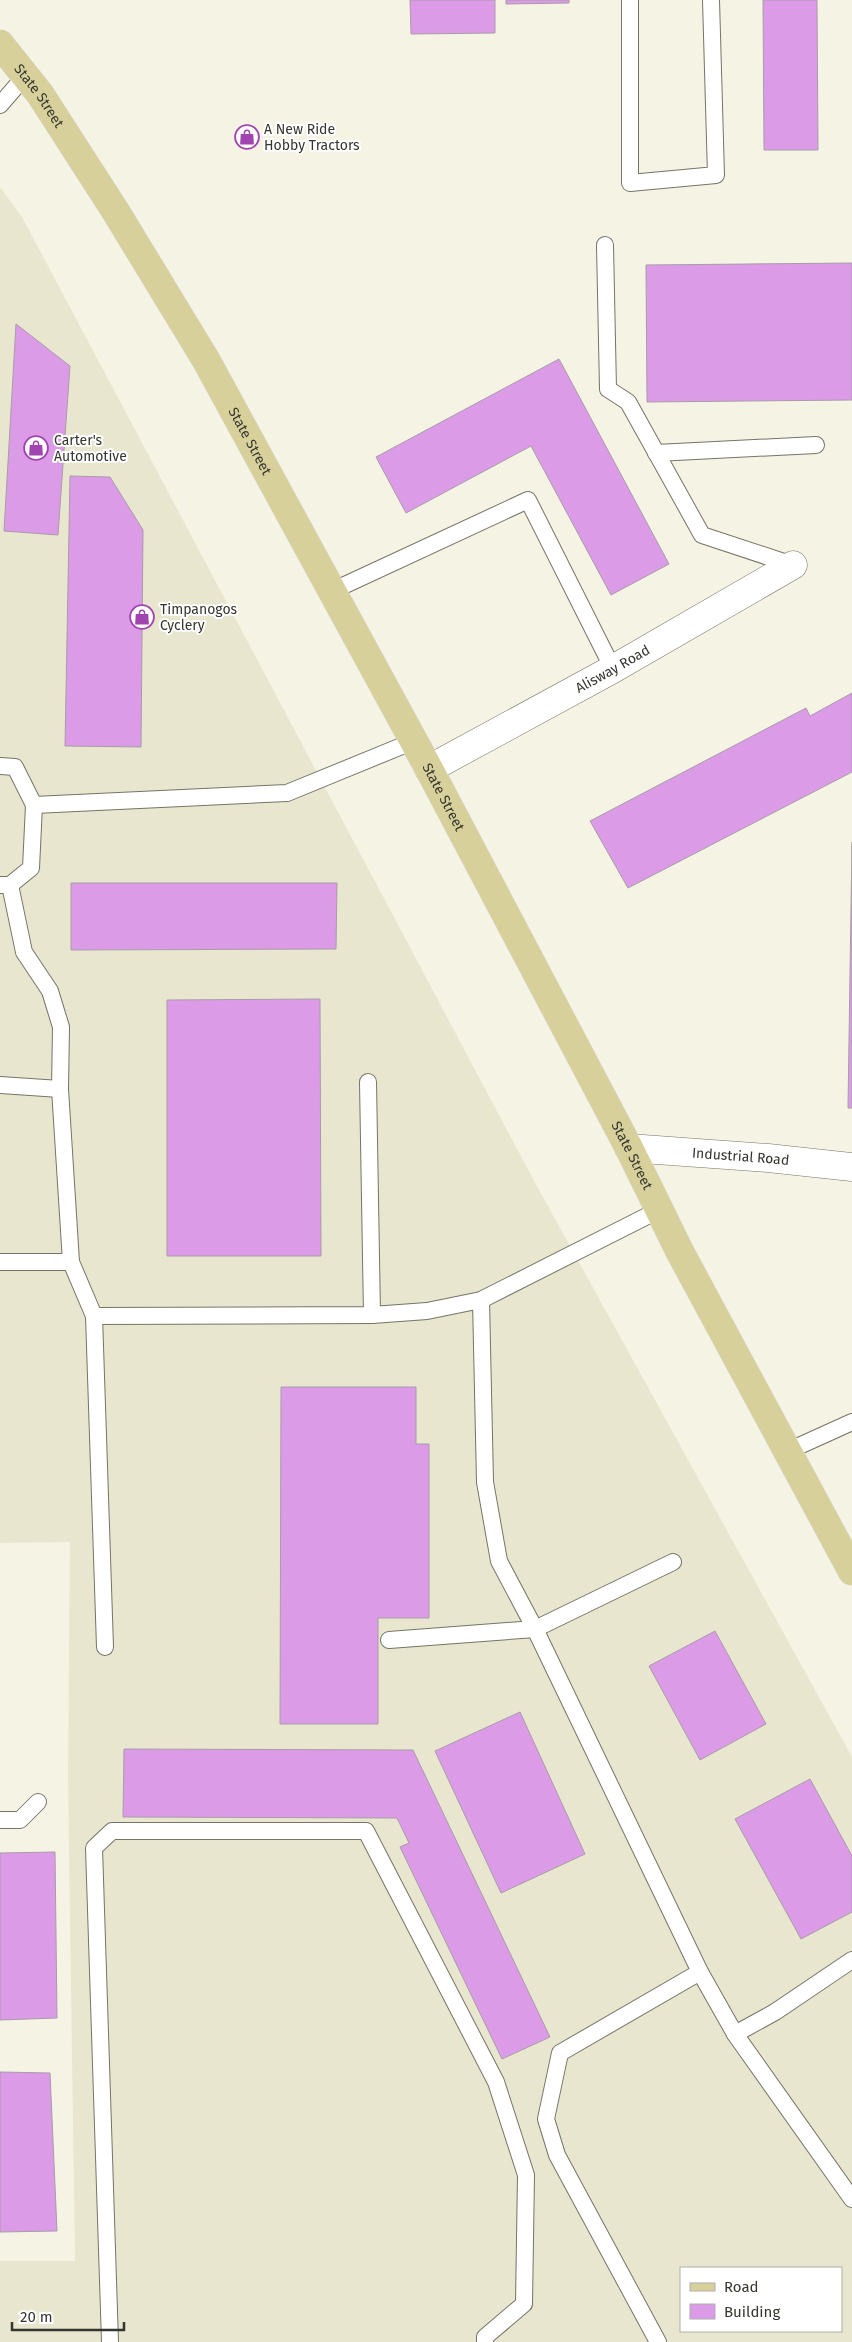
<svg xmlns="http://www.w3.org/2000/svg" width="852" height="2342" viewBox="0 0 852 2342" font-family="'Fira Sans',sans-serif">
	<rect width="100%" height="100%" fill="#f5f3e3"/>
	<path fill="#e9e6cf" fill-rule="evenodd" d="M0,187L22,217L533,1179L852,1757V2342H0V2261H75L68,1777L70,1542L0,1543ZM681,2268H841V2331H681Z"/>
	<g fill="#dc9be7" stroke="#a79ca8">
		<polygon points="410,0 495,0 495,33 411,34"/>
		<polygon points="506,0 569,0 569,3 506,4"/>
		<polygon points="763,0 817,0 818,150 764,150"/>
		<polygon points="852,263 852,400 647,402 646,265"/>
		<polygon points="16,324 70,366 58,535 4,531"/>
		<polygon points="559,359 669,564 611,595 531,446 406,513 376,457"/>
		<polygon points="70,476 110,477 143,530 141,747 65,746"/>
		<polygon points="852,693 852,772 628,888 590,821 806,708 810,716"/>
		<polygon points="852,842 852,1108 848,1108"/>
		<polygon points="71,883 337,883 336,949 71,950"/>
		<polygon points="320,999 321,1256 167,1256 167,1000"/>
		<polygon points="281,1387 416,1387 416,1444 429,1444 429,1618 378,1618 378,1724 280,1724"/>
		<polygon points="715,1631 766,1724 700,1760 649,1666"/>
		<polygon points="520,1712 585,1854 501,1893 435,1751"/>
		<polygon points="124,1749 413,1750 550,2037 502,2059 400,1847 409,1843 397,1818 123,1817"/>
		<polygon points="810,1779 852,1856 852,1912 801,1939 735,1819"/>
		<polygon points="55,1852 57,2018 0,2020 0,1853"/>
		<polygon points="0,2072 50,2073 57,2231 0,2232"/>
	</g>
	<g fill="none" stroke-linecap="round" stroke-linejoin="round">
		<g stroke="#757466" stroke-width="18">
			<g id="service">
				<polyline points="630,0 630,183 716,175 711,0"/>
				<polyline points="0,105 25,76"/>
				<polyline points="605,245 608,389 628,402 702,535 793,565"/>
				<polyline points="656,453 816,445"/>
				<polyline points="332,591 528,500 613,669"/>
				<polyline points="0,766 15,767 34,805 31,868 10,885 0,885"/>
				<polyline points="34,805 287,793 414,741"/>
				<polyline points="10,885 24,952 50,991 61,1027 60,1089 71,1262"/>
				<polyline points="368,1082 372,1315"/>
				<polyline points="0,1085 60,1089"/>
				<polyline points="0,1262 71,1262 94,1316 372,1315 427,1311 481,1300 659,1210"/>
				<polyline points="481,1300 485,1482 499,1561 535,1629 700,1972 735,2034 852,2199"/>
				<polyline points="94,1316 105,1647"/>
				<polyline points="788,1451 852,1422"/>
				<polyline points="389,1640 535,1629 673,1562"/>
				<polyline points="0,1820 20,1820 38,1802"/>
				<polyline points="735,2034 775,2012 852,1960"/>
				<polyline points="110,2342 94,1848 112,1831 366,1831 496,2082 526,2175 524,2304 485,2337 485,2342"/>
				<polyline points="658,2342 557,2155 546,2119 560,2053 700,1972"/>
			</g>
		</g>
		<g stroke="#757466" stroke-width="29">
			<g id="minor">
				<path id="s1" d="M429,769L613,669L793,565"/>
				<path id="s2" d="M629,1148L768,1158L852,1167"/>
			</g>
		</g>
		<g stroke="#d7d7d5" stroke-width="29">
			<g id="primary">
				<path id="s3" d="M0,44L40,94L116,212L206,360L429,769L629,1148L680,1252L852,1571"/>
			</g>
		</g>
		<use href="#service" stroke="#fff" stroke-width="16"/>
		<use href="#minor" stroke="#fff" stroke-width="28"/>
		<use href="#primary" stroke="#d7d09a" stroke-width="28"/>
	</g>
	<defs>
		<g id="shop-ring" transform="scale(1.25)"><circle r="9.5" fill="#fff" stroke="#a045b0" stroke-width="1.5"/><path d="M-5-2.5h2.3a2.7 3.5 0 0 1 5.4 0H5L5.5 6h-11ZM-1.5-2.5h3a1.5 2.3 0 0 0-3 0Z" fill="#a045b0"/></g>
	</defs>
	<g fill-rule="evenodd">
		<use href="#shop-ring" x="247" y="137"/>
		<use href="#shop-ring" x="36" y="448"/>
		<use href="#shop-ring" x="142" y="617"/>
	</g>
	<g text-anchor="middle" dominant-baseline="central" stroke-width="4" stroke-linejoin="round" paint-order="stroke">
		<g font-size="14" fill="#35352f" stroke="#fff">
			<text stroke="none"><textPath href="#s3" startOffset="65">State Street</textPath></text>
			<text stroke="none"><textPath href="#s3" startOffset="470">State Street</textPath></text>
			<text stroke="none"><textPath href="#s1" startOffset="209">Alisway Road</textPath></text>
			<text stroke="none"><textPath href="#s3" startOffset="875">State Street</textPath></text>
			<text stroke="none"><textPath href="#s3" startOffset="1280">State Street</textPath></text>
			<text stroke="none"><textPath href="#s2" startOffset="112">Industrial Road</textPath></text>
		</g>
		<g font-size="14" fill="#35352f" stroke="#fff" text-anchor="start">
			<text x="264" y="129">A New Ride<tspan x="264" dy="16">Hobby Tractors</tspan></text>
			<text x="54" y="440">Carter's<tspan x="54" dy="16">Automotive</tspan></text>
			<text x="160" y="609">Timpanogos<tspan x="160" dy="16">Cyclery</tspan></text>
		</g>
	</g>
	<rect x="680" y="2267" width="162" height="65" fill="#ffffff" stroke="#aeaeac"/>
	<rect x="690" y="2283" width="25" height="8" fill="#d7d09a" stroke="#aeaeac"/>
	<text x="724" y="2292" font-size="15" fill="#35352f">Road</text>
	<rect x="690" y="2304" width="25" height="15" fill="#dc9be7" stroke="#aeaeac"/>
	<text x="724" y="2317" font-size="15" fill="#35352f">Building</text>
	<path d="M12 2322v8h112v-8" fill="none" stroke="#35352f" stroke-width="2.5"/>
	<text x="20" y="2322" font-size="15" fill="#35352f" stroke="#ffffff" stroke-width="4" paint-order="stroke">20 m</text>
</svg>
